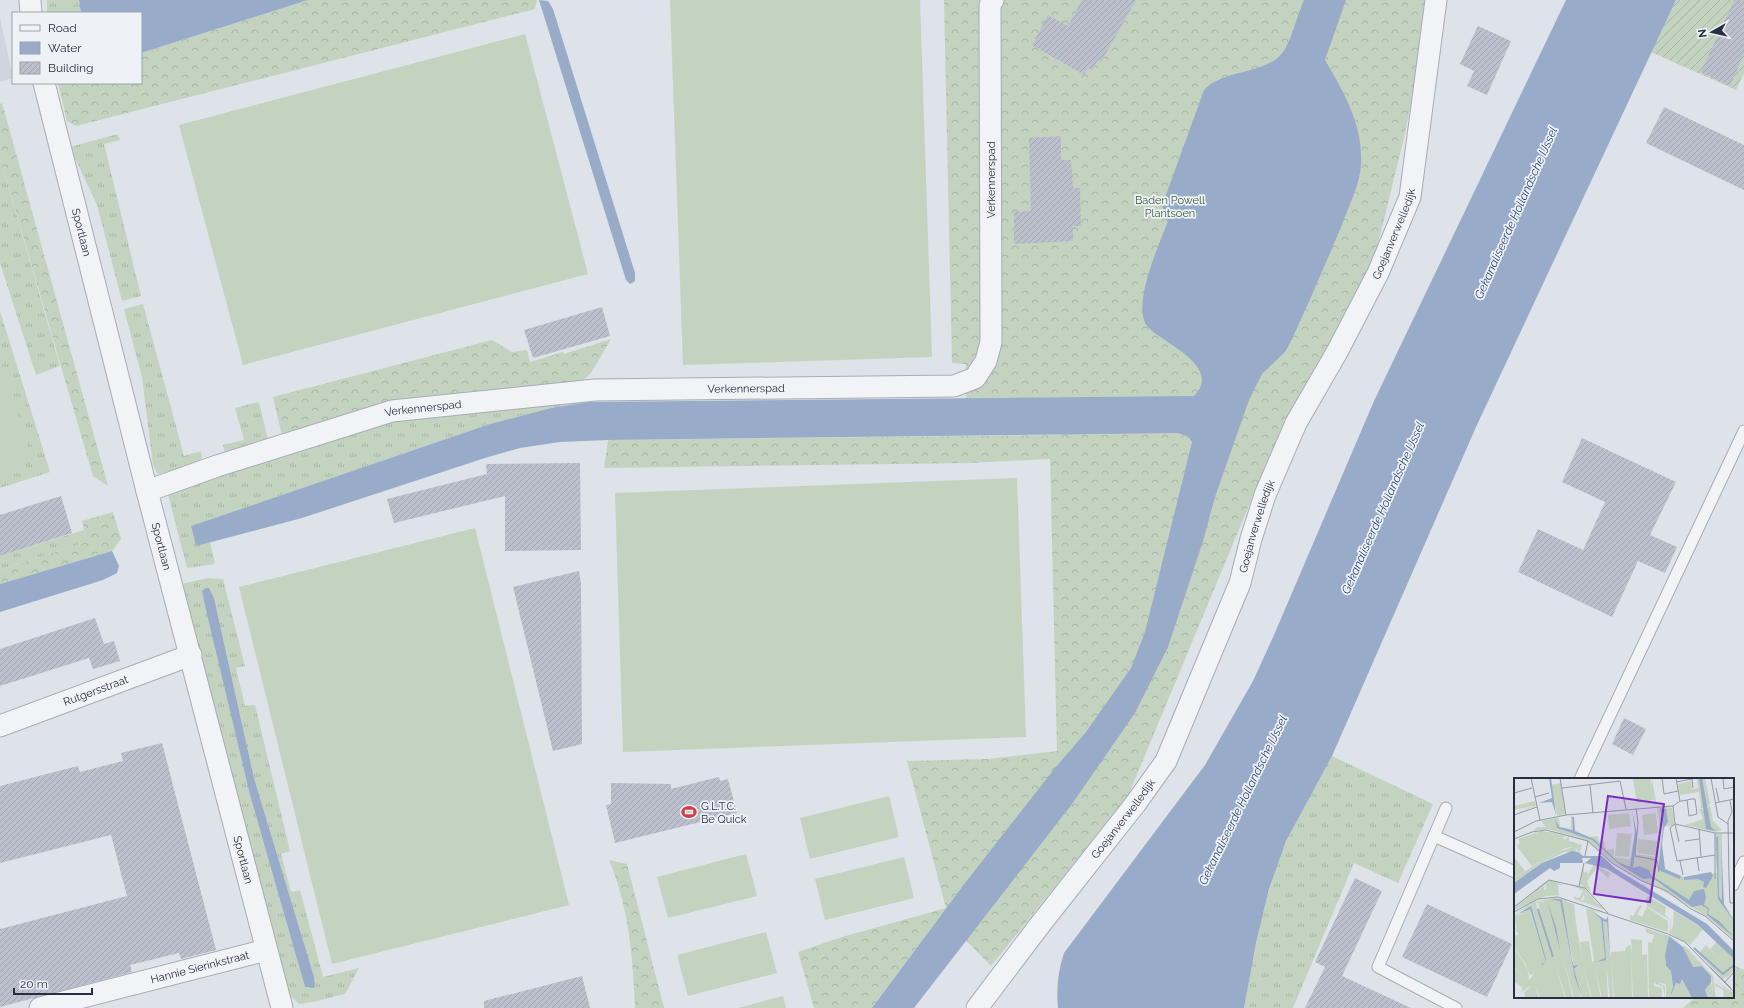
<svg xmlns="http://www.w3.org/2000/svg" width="1744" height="1008" viewBox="0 0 1744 1008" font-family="Raleway,sans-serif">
	<defs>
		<pattern id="grass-tufts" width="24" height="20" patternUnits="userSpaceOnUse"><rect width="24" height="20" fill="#c3d3bf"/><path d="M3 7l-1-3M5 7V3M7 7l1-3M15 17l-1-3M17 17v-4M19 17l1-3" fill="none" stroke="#a8b5a5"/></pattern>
		<pattern id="forest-crowns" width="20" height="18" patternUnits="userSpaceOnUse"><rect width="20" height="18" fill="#c3d3bf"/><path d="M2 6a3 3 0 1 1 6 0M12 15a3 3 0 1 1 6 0" fill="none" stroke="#a8b5a5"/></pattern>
		<pattern id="garden-furrows" width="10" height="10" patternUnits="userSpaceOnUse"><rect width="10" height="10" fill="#c3d3bf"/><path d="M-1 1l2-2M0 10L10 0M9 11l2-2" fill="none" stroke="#a8b5a5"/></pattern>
		<pattern id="building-hatch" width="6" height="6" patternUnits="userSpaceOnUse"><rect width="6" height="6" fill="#bbc0cc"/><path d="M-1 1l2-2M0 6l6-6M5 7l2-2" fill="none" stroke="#a1a5b0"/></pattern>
	</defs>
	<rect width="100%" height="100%" fill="#dee2e9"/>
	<polygon fill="#d0d4de" points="0,18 13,78 0,82"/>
	<g fill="url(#grass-tufts)" fill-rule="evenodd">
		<polygon points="47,0 79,0 81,13 47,13"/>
		<polygon points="114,135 118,135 120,140 104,144 141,296 122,301 97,205 76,160 73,160 70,147"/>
		<polygon points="0,157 60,366 36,375 0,263"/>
		<polygon points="143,304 184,456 201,451 202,457 197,465 158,474 153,465 142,377 124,309"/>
		<polygon points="0,311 50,472 0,488"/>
		<polygon points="548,401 581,403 551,408 490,424 191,526 196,546 210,542 215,564 187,568 168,494 368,421"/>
		<polygon points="259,402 269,444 230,454 225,452 223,445 244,440 235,408"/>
		<polygon points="84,530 87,542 0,570 0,556"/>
		<path d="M208,578L223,579L245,666L236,668L245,706L255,705L290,851L281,854L291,892L300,890L323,977L359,968L345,994L313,1002L299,1004L287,993L182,587L185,583ZM202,591L214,598L254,778L301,934L309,989L305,987L250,795Z"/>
		<path d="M1332,756L1433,804L1398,883L1354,863L1293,1008H1244C1254,952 1264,895 1286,842C1298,812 1317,784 1332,756Z"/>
	</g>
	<g fill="url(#forest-crowns)">
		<polygon points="308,0 537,0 535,9 76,126 67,121 58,83 141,83 141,53"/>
		<polygon points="944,0 1427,0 1423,43 1404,138 1372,268 1255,491 1128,796 991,966 954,928 948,906 872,1008 814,1008 798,952 842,937 946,908 907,761 988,759 1057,751 1050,459 970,463 604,468 608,440 1062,435 966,412 966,364 952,363"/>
		<polygon points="2,103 108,486 93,476 0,157 0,104"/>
		<polygon points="611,339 591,373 575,388 470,391 387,407 283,440 273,397 492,340 512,352 527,350 530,362 563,352 564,354"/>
		<polygon points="113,512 121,539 112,551 0,584 0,570 87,542 82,521"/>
		<path d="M609,860L627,864L664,1008H635C633,958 629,907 609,860Z"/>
		<polygon points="1733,965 1744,970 1744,1008 1683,1008 1695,997 1733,997"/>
	</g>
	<polygon fill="url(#garden-furrows)" points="1676,0 1744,0 1744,73 1736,90 1651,52"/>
	<g fill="#c3d3bf">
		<polygon points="670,0 920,0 932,357 683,365"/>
		<polygon points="525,34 588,274 243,365 179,125"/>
		<polygon points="0,358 32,461 0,471"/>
		<polygon points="1017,478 1026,737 623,752 615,493"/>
		<polygon points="475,528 569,905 332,964 239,587"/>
		<polygon points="889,796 899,837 810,859 800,818"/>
		<polygon points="746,854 757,896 668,918 657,877"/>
		<polygon points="904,857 914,898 825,920 815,879"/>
		<polygon points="766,932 777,973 688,996 677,955"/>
		<polygon points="783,996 786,1008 738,1008"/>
	</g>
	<g fill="#98acca">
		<polygon points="79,0 308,0 141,53 141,13 81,13"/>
		<polygon points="539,0 548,1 553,9 635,273 635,281 630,284 626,280"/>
		<path d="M1304,0H1346L1325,60C1344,92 1363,125 1361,164C1360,184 1350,203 1343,222C1327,261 1310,300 1292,339L1285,352L1262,374L1249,400L1215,497L1203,541L1168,647L1135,713L1072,804L914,1008H872L965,883L1055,768L1086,732L1131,668L1145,632L1192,442L1188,436L1177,433L608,440L560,442L520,448L485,458L302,518L196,546L191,526L490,424L551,408L588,402L1194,396C1224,366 1160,342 1147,326C1131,305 1160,243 1168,221L1162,206L1204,90C1224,68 1271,75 1285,49C1293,35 1297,16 1304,0Z"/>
		<path d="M1566,0H1676L1476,427L1332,756L1286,841L1269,889L1256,943L1244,1008H1058C1056,989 1058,971 1064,953L1205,765L1253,681L1274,635L1374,401Z"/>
		<polygon points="112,551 119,566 117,573 103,580 0,612 0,584"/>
		<polygon points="206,588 209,588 214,598 254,778 314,977 315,987 313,988 305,987 250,795 206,610 202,591"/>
	</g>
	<g fill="url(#building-hatch)">
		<polygon points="1082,0 1136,0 1101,62 1098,60 1092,71 1088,68 1084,75 1032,45 1048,15 1068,26"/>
		<polygon points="1734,0 1744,0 1744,54 1730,86 1701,72"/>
		<polygon points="1478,26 1511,41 1487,95 1467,86 1474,71 1460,64"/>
		<polygon points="1664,107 1744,145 1744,190 1646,143"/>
		<polygon points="1061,136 1061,160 1071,160 1073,188 1080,188 1081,226 1073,226 1073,241 1014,244 1014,212 1031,211 1029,138"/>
		<polygon points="602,307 610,336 533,358 524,330"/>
		<polygon points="1582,438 1676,482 1650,535 1677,547 1665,573 1638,561 1612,617 1518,572 1538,529 1583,550 1605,502 1562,482"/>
		<polygon points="580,463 581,550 505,551 505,496 394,523 387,499 487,474 486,464"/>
		<polygon points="61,496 72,533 0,556 0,515"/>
		<polygon points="579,571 581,583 582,744 553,751 513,587"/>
		<polygon points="95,618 104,644 114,641 120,661 93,669 89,658 0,686 0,649"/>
		<polygon points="1624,718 1646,729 1633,755 1612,744"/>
		<polygon points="162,743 216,950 181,959 179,953 130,965 132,972 0,1007 0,929 127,896 111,835 0,863 0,786 78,766 80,772 123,761 121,753"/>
		<polygon points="719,777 720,781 728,779 737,813 615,843 606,805 611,804 611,783 671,784 671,789"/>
		<polygon points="1355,878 1382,891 1342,976 1411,1008 1305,1008 1325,967 1315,962"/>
		<polygon points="1427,904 1512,944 1487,997 1402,957"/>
		<polygon points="582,976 590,1008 484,1008 484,1001"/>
	</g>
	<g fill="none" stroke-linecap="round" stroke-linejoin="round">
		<g stroke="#a7acb6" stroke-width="13">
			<g id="lane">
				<polyline points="1580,779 1744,431"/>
				<polyline points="1446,808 1378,967 1456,1008"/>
				<polyline points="1434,836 1515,872"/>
				<polyline points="1733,885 1744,862"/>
			</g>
		</g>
		<g stroke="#a7acb6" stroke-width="23">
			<g id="street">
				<polyline points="30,0 31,13"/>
				<path id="s1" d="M44,83L147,491L282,1008"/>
				<path id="s2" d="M147,491L217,466L392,411L595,390L954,386L975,378L986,361L991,342L990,5L993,0"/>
				<path id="s3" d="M0,726L191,655"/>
				<path id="s4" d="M40,1008L266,950"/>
				<path id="s5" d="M977,1008L1039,926L1136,803L1166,761L1240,583L1251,539L1265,495L1296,423L1337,352L1378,273L1410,197L1436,0"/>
			</g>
		</g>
		<use href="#lane" stroke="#f1f3f7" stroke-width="11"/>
		<use href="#street" stroke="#f1f3f7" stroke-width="21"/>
	</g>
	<defs>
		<g id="stadium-bare" transform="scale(1.2)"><path d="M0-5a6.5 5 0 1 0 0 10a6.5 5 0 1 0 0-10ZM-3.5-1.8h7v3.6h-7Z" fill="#d33e49" stroke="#eef1f6" stroke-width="2.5" paint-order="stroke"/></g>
	</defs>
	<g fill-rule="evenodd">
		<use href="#stadium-bare" x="689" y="812"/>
	</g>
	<g text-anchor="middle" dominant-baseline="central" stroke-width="3.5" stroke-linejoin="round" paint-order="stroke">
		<g font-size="11" fill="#272e40" stroke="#eef1f6">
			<text transform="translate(991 180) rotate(-90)">Verkennerspad</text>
			<text stroke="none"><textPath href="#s1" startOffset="154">Sportlaan</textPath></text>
			<text stroke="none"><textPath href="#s5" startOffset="887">Goejanverwelledijk</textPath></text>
			<text stroke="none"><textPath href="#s2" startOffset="613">Verkennerspad</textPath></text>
			<text stroke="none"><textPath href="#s2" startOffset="289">Verkennerspad</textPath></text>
			<text stroke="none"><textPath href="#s5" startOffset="563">Goejanverwelledijk</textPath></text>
			<text stroke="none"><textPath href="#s1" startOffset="478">Sportlaan</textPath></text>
			<text stroke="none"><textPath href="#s3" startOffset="102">Rutgersstraat</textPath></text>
			<text stroke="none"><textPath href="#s5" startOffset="239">Goejanverwelledijk</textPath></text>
			<text stroke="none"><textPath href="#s1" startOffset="802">Sportlaan</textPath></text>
			<text stroke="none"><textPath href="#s4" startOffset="165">Hannie Sierinkstraat</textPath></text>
		</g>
		<g font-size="11" fill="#385c34" stroke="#eef1f6">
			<text x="1170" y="200">Baden Powell<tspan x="1170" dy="13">Plantsoen</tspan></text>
		</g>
		<g font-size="11" fill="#272e40" stroke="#eef1f6" text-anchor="start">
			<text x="701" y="806">G.L.T.C.<tspan x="701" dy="13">Be Quick</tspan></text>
		</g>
		<g font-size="12" font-style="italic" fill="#2f4976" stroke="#eef1f6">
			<text transform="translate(1516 213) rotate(-66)">Gekanaliseerde Hollandsche IJssel</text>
			<text transform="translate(1383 508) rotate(-66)">Gekanaliseerde Hollandsche IJssel</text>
			<text transform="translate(1243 800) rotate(-64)">Gekanaliseerde Hollandsche IJssel</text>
		</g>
	</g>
	<g transform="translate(1514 778)">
		<rect width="220" height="220" fill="#dee2e9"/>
		<path d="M136,0L138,7V0L142,24L129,26L141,23L139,14L140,22L123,25L119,1ZM183,0H185L190,30H185L187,29L185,14L166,17L164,6L177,3L178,11L184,10ZM188,0H191L196,26L193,29ZM21,23L22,28L0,36L19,28L0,32V28ZM196,27L199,43L208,52L201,54L171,47L189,41L185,31H190L192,51H202L197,50L193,31ZM145,28L158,30L160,45L158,48H150L154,45L151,30ZM57,38L60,39H58L59,52L43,50L78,62L97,80L160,114L176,129L160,117L129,103L96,83L73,63L35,51L19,53L23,49H32L27,43L42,40H45L46,49L57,51ZM201,56H208L207,79H204V59L203,101ZM80,87L97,95L94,100L83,90L73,103L77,114L66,106L70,89V95L72,93L74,96ZM31,104L30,112L33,111L34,117L0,132V130ZM70,114L76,122L75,126H85L92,132L60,121V118L69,123L70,120L74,122L70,119ZM40,120L47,121L60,126L62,146L69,185L66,164L75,163L78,184L80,183L72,130L88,134L80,133L87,141L91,181L89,142L93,144L96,180L97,174L111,173L112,169L116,167L118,173L117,161L128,162V177L133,176L134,220H119L117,174L118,220H100L97,181L99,220H96L92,184L94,220H88L80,186L87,220H78L69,186L77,220H68L60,191L65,188H60L47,122H46L58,186L67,220H60L49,179L59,220H52L40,183L51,220H44L37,198L44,220H26L21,207L25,220H12L10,215L17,207L8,214V209L0,204V190L9,199L0,189V169L14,192L15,202L20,196L16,197L12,187L0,168V158L5,156L2,153L0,149L3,151L0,138L7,136V134L15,130L31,181L30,186L27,183L29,187V188L32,181L16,128L0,136L20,124ZM34,122L24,125L40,181L22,125ZM126,127L128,128L123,136L128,139L133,129L154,143V154L116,142V137L119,138ZM160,133L189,151L176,167L155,155L158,138L156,154L159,148ZM131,150L155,158L151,182L152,188L157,193L159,212L162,205L165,206L168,201L178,220H157L159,213L156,220H152V208L151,206L143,204L151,208V220L149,209L140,205V208L148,210V220H142V216V220H135L134,164L138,165L140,157L133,155ZM203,164L220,181V192L212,201L213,198L209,201L177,168L185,175L192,167L215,192L196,171ZM178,176L208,207L220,215V218L210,210L199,198L202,220H195L199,215L197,198Z" fill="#c3d3bf" fill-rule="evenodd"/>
		<path d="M47,5L51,36L43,38L37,7ZM145,28L149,50L145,92L173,100L204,95L205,112L204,79H207L208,124L205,122L220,141V162L191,137L97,83L88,74L91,72L75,59L84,58L85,64L90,63L92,72L100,71V79L116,81L121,56L118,82L122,76L144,79L147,57L143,29ZM27,53L50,56L16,57L6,64L4,61ZM56,63L68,67L66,73L69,78L60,69L51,70L40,76L0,105V101ZM58,107L70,110L86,129L75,126L76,122L71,114L67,122L60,120H65L69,113ZM197,204L199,215L194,220L191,211Z" fill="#c3d3bf"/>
		<path d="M60,69L63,74H50L28,85L45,73Z" fill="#c3d3bf"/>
		<path d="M35,55L53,58L49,59L50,62L55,58V65L18,88L2,67V66L4,68L7,61L16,57ZM0,79L11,93L0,101Z" fill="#c3d3bf"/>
		<path d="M36,102L49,107H44L45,117L34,118L31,104ZM134,118L152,129L151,137L156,142L133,128L131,122ZM171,168L188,187V188L178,189L169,169ZM201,205L220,217L218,220H210L209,212L201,208Z" fill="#c3d3bf"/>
		<path d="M135,0L139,22L124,24L120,1ZM115,35L117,48L95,51L94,37ZM142,35L144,55L130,57L128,37ZM103,55L118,56L115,79L101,78ZM124,61L145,63L144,78L123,75Z" fill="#c3d3bf"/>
		<path d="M35,0H37L42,37L38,24L25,25L38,20ZM185,0H188L197,49L202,53L192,51ZM146,30L152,31L154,44L150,50L148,66L151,91L167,98L166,101L144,92L149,50ZM118,32L123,56L119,90L125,88L135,92L137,97L175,122L180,113L190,111L192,119L190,127L195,130L194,136L205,143L220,159L193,137L194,131L187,127L178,129L143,103L136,100L129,101L105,86L78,62L43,50L41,41L45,49L59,52L58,39H60L61,53L80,61L104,84L116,89L121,54ZM207,57L210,126L220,143L204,121L202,59H204L205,118L208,123ZM58,73L64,74L69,78H88L102,91L193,146L220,173V181L184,147L93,91L71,85L77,80H68L69,85H46V90L40,93L36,90L0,116V105L28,85ZM197,94L199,98L192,110L189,109L190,104L184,101L170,102V99ZM36,121H44L50,122H48L58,182L60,188L65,187L60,191L68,220L61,200L46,123ZM34,125L42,149L47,177L46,172ZM17,128L32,181L29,188L27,183L30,186L31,181L16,131L6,135L17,160L6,135L0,138ZM79,134L92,142L94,138L96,180L93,144L89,143L92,182L82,184L91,180L87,141ZM155,158L169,169L179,189L188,188L197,198V204L191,212L194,220H178L168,201L166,206L162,205L156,220L159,209L157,193L152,188L151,177Z" fill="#98acca"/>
		<path fill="none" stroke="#98acca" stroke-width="2" d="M24,131L39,179M180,170L209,196L220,187"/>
		<path fill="none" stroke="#959aa5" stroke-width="1" d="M17,0L26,42M46,0L52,37M148,0L150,16L164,13M197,0L204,39L214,46M209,0L210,11L220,9M162,4L178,1L179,10M76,7L79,35M48,10L106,3L112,31M202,10L205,24M0,15L18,10M21,19L35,15M216,22L218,34L214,43L215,100L216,125H220V129M166,23H168L173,22L177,21H181L183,36L175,38L173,22M201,25L220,21M159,28L161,46L201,55H220M159,28L166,23L162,0M122,30L124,45L121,78L143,82L145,94M0,37L23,29M185,51L187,79M0,54L22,43L52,37L159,28M201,55V101M0,61L18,54L32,52L74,63L98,85L128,103L153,113L177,131L191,138L220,163M171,63L185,61M165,64L161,46L156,50L163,83L201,77M71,78L74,63M183,79L185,93M166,83L169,97M65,108L70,85M0,129L35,102L71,110L94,135M0,134L24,121L44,119L154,156L171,164L220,214M196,189L217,210M210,205L220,194"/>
		<path fill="#7b2cbf" fill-opacity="0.15" stroke="#7b2cbf" stroke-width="2" d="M94,18L150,26L136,124L80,116Z"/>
		<rect width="220" height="220" fill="none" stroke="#272e40" stroke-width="2"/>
	</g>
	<rect x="12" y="12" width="130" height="72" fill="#eef1f6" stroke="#9ea3ad"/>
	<rect x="20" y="25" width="20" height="6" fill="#f1f3f7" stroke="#9ea3ad"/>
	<text x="48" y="32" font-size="12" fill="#272e40">Road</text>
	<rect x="20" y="42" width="20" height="12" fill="#98acca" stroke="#9ea3ad"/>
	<text x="48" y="52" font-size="12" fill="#272e40">Water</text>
	<rect x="20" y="62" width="20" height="12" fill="url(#building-hatch)" stroke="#9ea3ad"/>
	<text x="48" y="72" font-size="12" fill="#272e40">Building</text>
	<g transform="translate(1712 32) rotate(262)" stroke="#eef1f6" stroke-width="3" paint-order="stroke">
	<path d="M0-3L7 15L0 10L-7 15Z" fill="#272e40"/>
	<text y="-6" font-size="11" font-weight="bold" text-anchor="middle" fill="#272e40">N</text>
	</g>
	<path d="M14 988v6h78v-6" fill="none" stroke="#272e40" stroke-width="2"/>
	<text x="20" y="988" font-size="12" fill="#272e40" stroke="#eef1f6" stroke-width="3" paint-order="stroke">20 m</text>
</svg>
